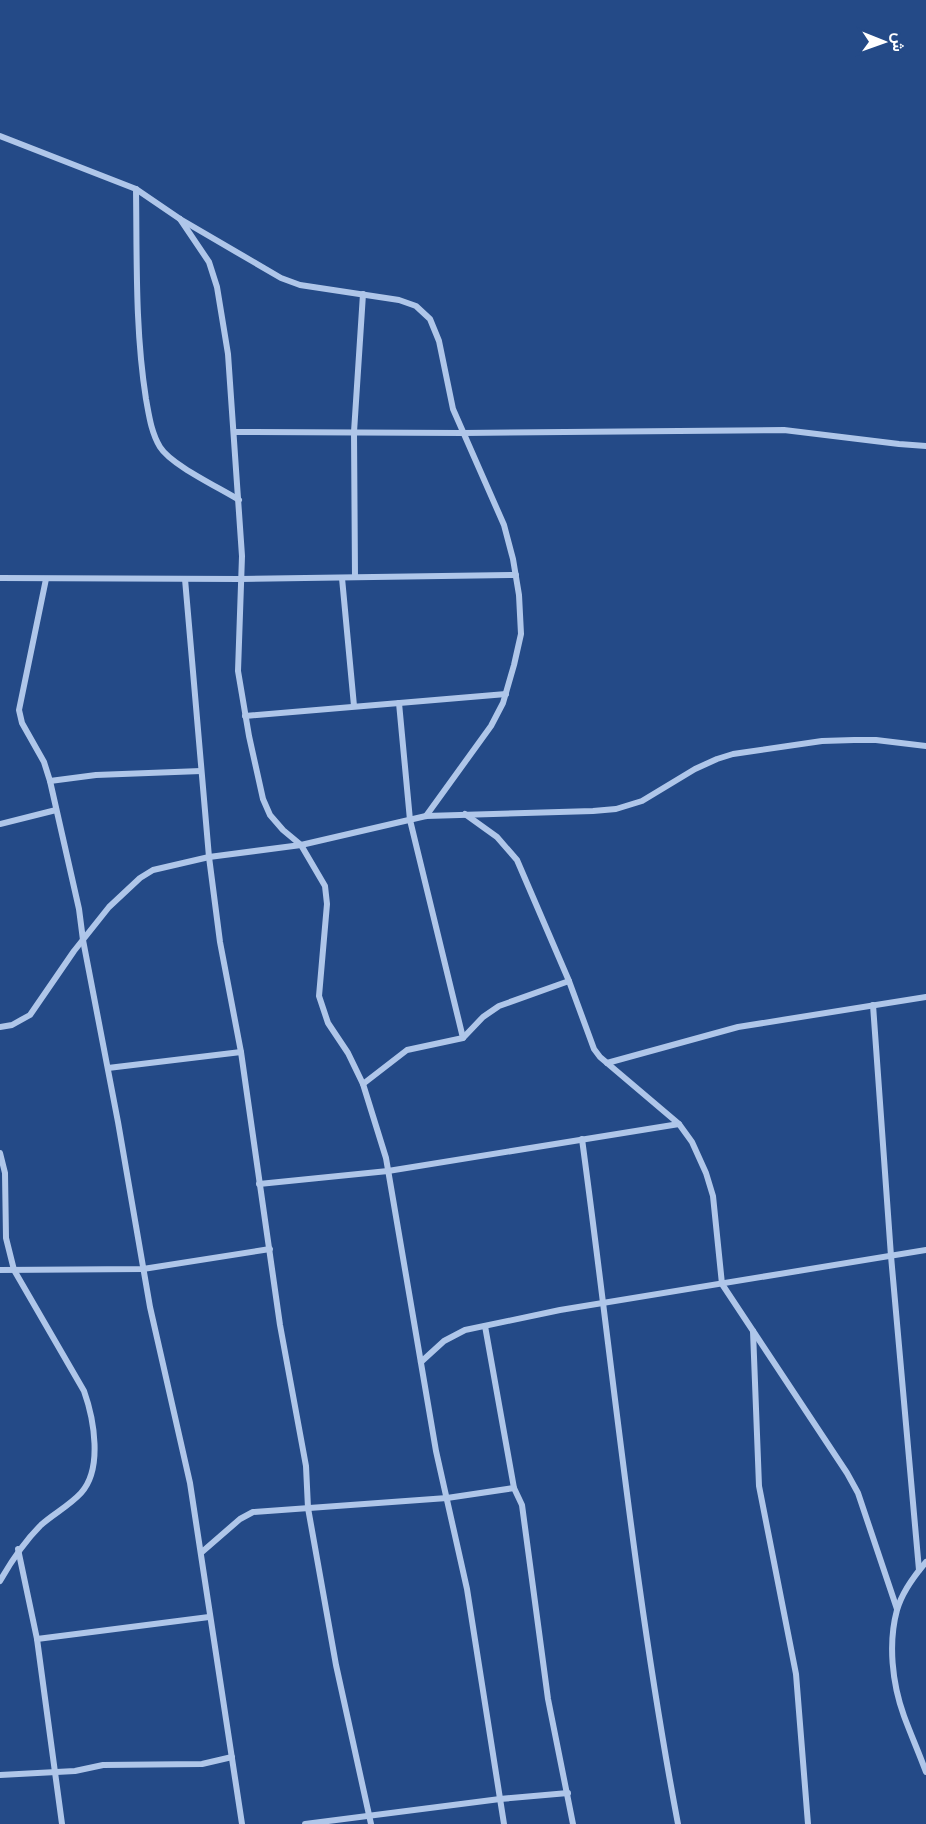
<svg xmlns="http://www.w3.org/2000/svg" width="926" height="1824" viewBox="0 0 926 1824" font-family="'Asap Condensed',Vazirmatn,sans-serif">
	<rect width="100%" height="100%" fill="#244a87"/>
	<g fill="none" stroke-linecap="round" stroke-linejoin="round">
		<g stroke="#afc6e9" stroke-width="6">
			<polyline points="0,136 136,189 180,219 281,278 300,285 399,300 416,306 430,319 439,341 453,409 504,525 513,559 519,595 521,634 514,665 503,703 491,726 426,816"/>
			<path d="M136,189C137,259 135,330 146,399C149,415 151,432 160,447C171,465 220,488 239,500"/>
			<polyline points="180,219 209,262 217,287 228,354 242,556 238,671 249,736 263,799 270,815 283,830 301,845 325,886 327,904 319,996 328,1023 348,1053 363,1084 386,1158 436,1451 467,1589 504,1824"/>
			<polyline points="234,432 463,433 784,430 899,444 926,446"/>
			<polyline points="355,577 354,432 363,294"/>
			<polyline points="0,578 240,579 516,575"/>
			<polyline points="342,578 354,706"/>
			<polyline points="46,579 19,710 22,723 44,762 50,781 79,909 83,940 118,1122 150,1307 190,1483 242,1824"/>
			<polyline points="185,579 209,857 220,942 241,1052 280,1325 306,1466 308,1508 336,1665 371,1824"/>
			<polyline points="399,703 410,820 463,1038"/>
			<polyline points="245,716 506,694"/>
			<polyline points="50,781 96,775 201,771"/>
			<polyline points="465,814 497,837 517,860 569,981 594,1049 600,1057 679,1124 692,1142 706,1173 713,1196 722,1284 847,1473 858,1493 897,1609"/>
			<polyline points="0,824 56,810"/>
			<polyline points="873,1005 891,1256 919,1570"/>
			<polyline points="0,1027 12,1025 30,1015 74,951 109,907 140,878 153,870 209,857 301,845 426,816 593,811 616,809 642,801 695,769 717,759 733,754 822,741 854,740 876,740 926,746"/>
			<polyline points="607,1063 738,1027 926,997"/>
			<polyline points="108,1068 241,1052"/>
			<polyline points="363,1084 407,1050 463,1038 483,1017 499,1006 569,981"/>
			<path d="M582,1139C613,1368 635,1598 678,1824"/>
			<path d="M0,1153L5,1173L6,1238L14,1270L84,1391C94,1419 103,1469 81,1493C69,1506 53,1514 41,1525C24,1542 12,1560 0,1581"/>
			<polyline points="259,1184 388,1171 679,1124"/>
			<polyline points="0,1270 143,1269 270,1249"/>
			<polyline points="485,1326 514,1488 522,1505 548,1699 573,1824"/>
			<polyline points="753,1331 759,1486 796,1674 808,1824"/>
			<polyline points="421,1362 444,1341 465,1330 560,1310 926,1250"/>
			<polyline points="18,1549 37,1639 62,1824"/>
			<polyline points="202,1552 240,1519 253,1512 447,1498 514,1488"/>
			<path d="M926,1562C914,1576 902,1592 897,1610C888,1643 892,1683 904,1716C911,1735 919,1753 926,1772"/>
			<polyline points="37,1639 209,1617"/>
			<polyline points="0,1775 75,1771 103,1765 202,1764 232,1757"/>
			<polyline points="305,1824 500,1799 568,1793"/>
		</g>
	</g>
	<g transform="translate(884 42) rotate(91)" stroke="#244a87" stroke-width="4.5" paint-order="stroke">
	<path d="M0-4.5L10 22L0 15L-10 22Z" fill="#ffffff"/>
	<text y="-9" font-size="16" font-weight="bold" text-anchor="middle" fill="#ffffff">ش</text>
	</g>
</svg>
